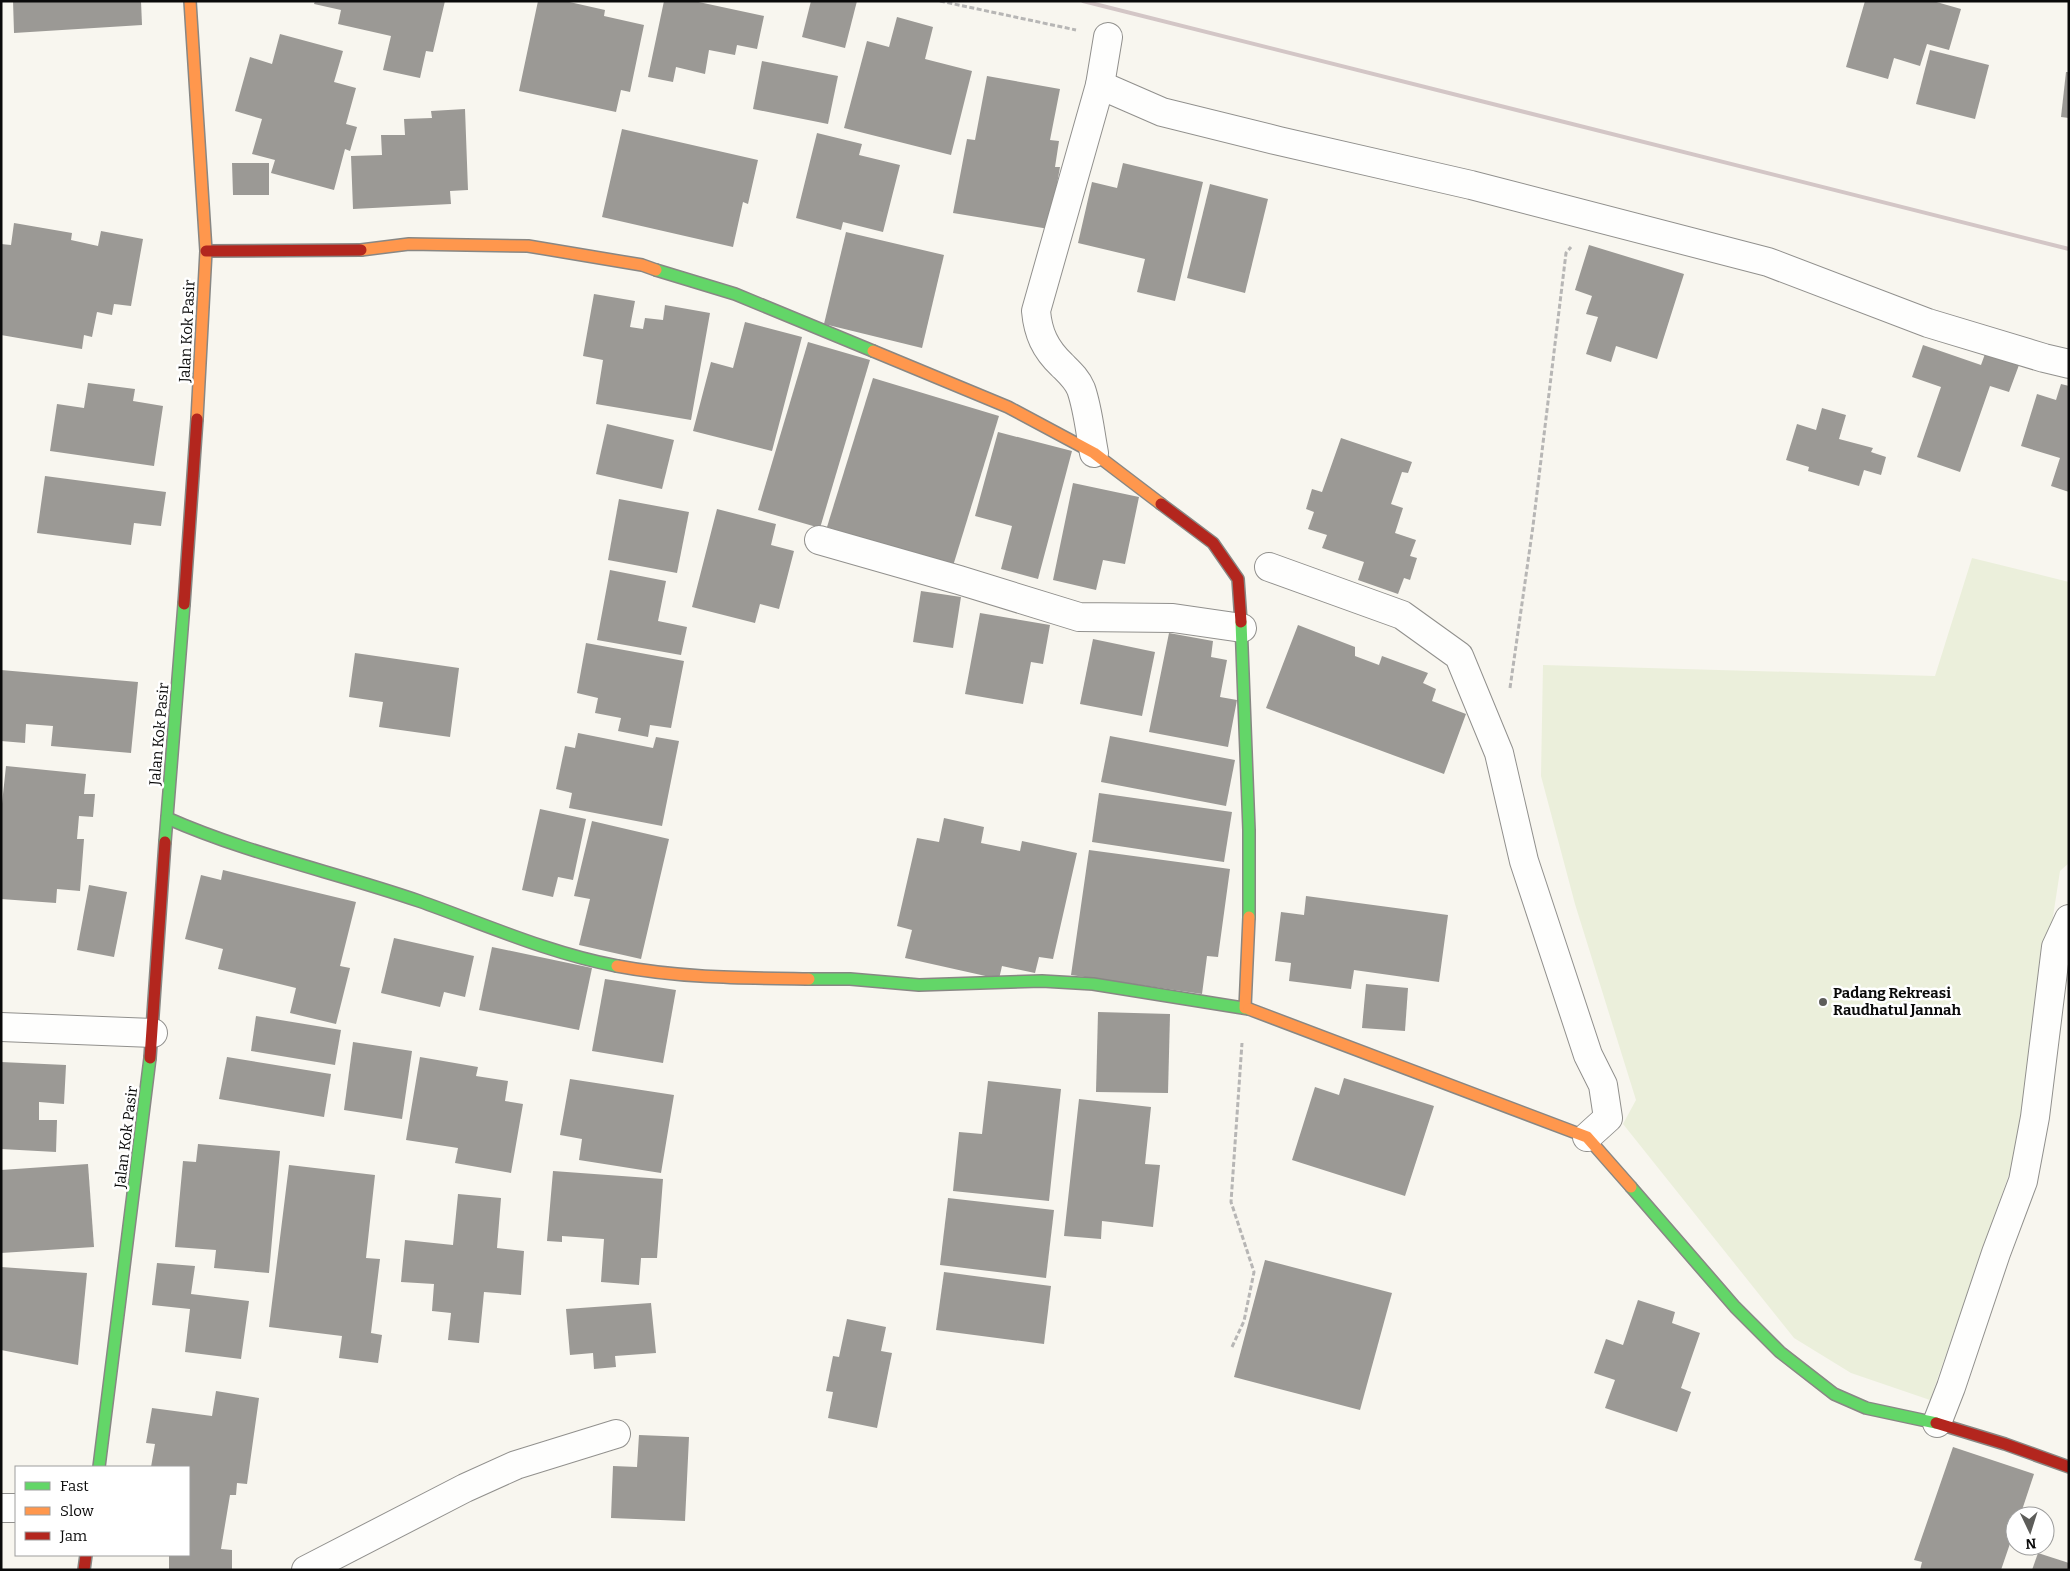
<svg xmlns="http://www.w3.org/2000/svg" width="2070" height="1571" viewBox="0 0 2070 1571" font-family="Bitter,serif">
	<rect width="100%" height="100%" fill="#f8f6ef"/>
	<polygon fill="#ebefdb" points="1972,558 2069,582 2069,863 2060,871 2017,1151 1930,1400 1851,1373 1794,1338 1623,1124 1636,1100 1575,904 1541,776 1543,665 1935,676"/>
	<g fill="#9b9995">
		<polygon points="13,1 141,1 142,25 14,33"/>
		<polygon points="315,1 445,1 433,52 426,51 420,78 383,70 391,36 338,24 341,10 314,4"/>
		<polygon points="538,1 565,1 605,10 604,16 644,25 630,92 621,90 616,112 519,91"/>
		<polygon points="664,1 694,1 764,16 757,49 737,45 735,55 709,50 705,74 676,67 673,82 648,77"/>
		<polygon points="811,1 857,1 845,48 802,37"/>
		<polygon points="1865,1 1933,1 1961,9 1949,50 1927,44 1920,66 1894,58 1888,79 1846,67"/>
		<polygon points="897,17 933,27 925,59 972,71 951,155 844,128 867,41 889,47"/>
		<polygon points="280,34 343,51 334,82 356,88 346,124 357,127 350,151 345,149 334,190 271,173 275,160 252,154 262,119 235,111 250,57 272,64"/>
		<polygon points="1930,50 1989,65 1975,119 1916,104"/>
		<polygon points="762,61 838,76 828,124 753,109"/>
		<polygon points="2066,72 2069,72 2069,118 2061,117"/>
		<polygon points="987,76 1060,89 1050,140 1059,141 1055,167 1060,167 1049,229 953,213 967,139 975,140"/>
		<polygon points="465,109 468,190 450,191 451,204 353,209 351,156 382,155 381,135 405,135 404,119 432,118 431,111"/>
		<polygon points="622,129 758,160 748,204 743,202 733,247 602,217"/>
		<polygon points="817,133 862,144 859,155 900,165 883,232 843,222 841,230 796,218"/>
		<polygon points="232,163 269,163 269,195 233,195"/>
		<polygon points="1123,163 1203,182 1175,301 1137,292 1145,259 1078,243 1092,182 1117,188"/>
		<polygon points="1210,184 1268,199 1245,293 1187,278"/>
		<polygon points="14,223 72,233 71,240 98,246 101,231 143,239 131,306 114,304 112,315 97,312 92,337 84,335 82,349 1,335 1,244 11,245"/>
		<polygon points="846,232 944,255 922,348 824,324"/>
		<polygon points="1589,245 1684,274 1657,359 1616,346 1611,362 1586,354 1598,317 1586,314 1592,296 1575,290"/>
		<polygon points="594,294 635,301 630,327 643,329 645,318 663,320 665,305 710,313 691,420 596,404 603,360 583,356"/>
		<polygon points="745,322 802,337 772,451 693,431 711,362 733,368"/>
		<polygon points="808,342 870,360 820,528 758,510"/>
		<polygon points="1923,345 1981,365 1985,354 2019,365 2009,392 1990,386 1960,472 1917,457 1941,387 1912,377"/>
		<polygon points="873,378 999,416 953,566 827,527"/>
		<polygon points="88,383 135,389 133,401 163,406 154,466 50,451 57,404 84,408"/>
		<polygon points="2061,384 2069,386 2069,492 2051,486 2060,458 2021,446 2037,394 2056,400"/>
		<polygon points="1822,408 1846,415 1839,439 1873,448 1871,452 1886,457 1881,475 1864,470 1859,486 1808,471 1809,467 1786,460 1797,424 1816,430"/>
		<polygon points="607,424 674,440 662,489 596,474"/>
		<polygon points="998,432 1072,451 1038,579 1001,569 1012,526 975,516"/>
		<polygon points="1341,438 1412,462 1408,473 1402,472 1391,504 1403,508 1395,533 1416,540 1410,556 1417,558 1410,580 1404,578 1398,594 1358,580 1364,562 1322,548 1327,535 1308,529 1314,512 1306,509 1312,489 1322,492"/>
		<polygon points="45,476 166,492 161,526 134,523 131,545 37,533"/>
		<polygon points="1073,483 1139,497 1125,564 1103,560 1096,590 1053,580"/>
		<polygon points="619,499 689,512 677,573 608,560"/>
		<polygon points="717,509 776,524 771,545 794,551 779,609 760,604 755,623 692,607"/>
		<polygon points="610,570 666,581 658,621 687,627 681,655 597,640"/>
		<polygon points="921,591 961,597 953,648 913,642"/>
		<polygon points="980,613 1050,625 1043,664 1031,662 1023,704 965,694"/>
		<polygon points="1298,625 1355,647 1355,656 1379,665 1382,656 1428,673 1423,683 1436,689 1432,701 1466,714 1444,774 1266,708"/>
		<polygon points="1169,633 1213,641 1211,657 1227,660 1220,697 1237,700 1228,747 1149,732"/>
		<polygon points="1093,639 1155,652 1142,716 1080,704"/>
		<polygon points="586,643 684,661 671,728 650,725 648,737 618,731 621,718 595,713 598,698 577,693"/>
		<polygon points="355,653 459,668 450,737 379,727 383,702 349,697"/>
		<polygon points="1,670 138,682 131,753 51,746 53,726 26,724 25,743 1,741"/>
		<polygon points="578,733 653,748 656,737 679,741 662,826 569,808 572,793 556,789 565,746 575,748"/>
		<polygon points="1110,736 1235,760 1226,806 1101,782"/>
		<polygon points="6,766 86,774 84,794 95,794 93,817 79,816 77,839 84,839 80,891 57,889 56,903 1,899 1,813"/>
		<polygon points="1099,793 1232,812 1224,862 1092,842"/>
		<polygon points="540,809 586,819 573,880 558,877 553,897 522,890"/>
		<polygon points="944,818 984,827 981,843 1020,851 1022,841 1077,853 1053,959 1039,957 1035,973 1002,966 999,979 905,958 912,930 897,926 917,838 939,842"/>
		<polygon points="592,821 669,839 641,959 579,945 590,899 574,896"/>
		<polygon points="1089,850 1230,869 1218,957 1207,956 1202,994 1071,975"/>
		<polygon points="223,870 356,902 340,966 350,968 336,1024 290,1013 296,988 218,969 223,949 185,939 201,875 221,880"/>
		<polygon points="89,885 127,892 114,957 77,950"/>
		<polygon points="1306,896 1448,915 1439,982 1354,970 1351,989 1289,981 1291,963 1275,961 1281,912 1304,915"/>
		<polygon points="394,938 474,956 465,997 444,992 440,1007 381,993"/>
		<polygon points="492,947 592,968 579,1030 479,1010"/>
		<polygon points="605,979 676,990 663,1063 592,1051"/>
		<polygon points="1366,984 1408,988 1405,1031 1362,1028"/>
		<polygon points="1098,1012 1170,1014 1168,1093 1096,1092"/>
		<polygon points="256,1016 341,1030 335,1065 251,1051"/>
		<polygon points="353,1042 412,1051 402,1119 344,1110"/>
		<polygon points="227,1057 331,1074 324,1117 219,1099"/>
		<polygon points="420,1057 478,1067 476,1076 508,1081 505,1101 523,1104 511,1173 455,1163 458,1148 406,1140"/>
		<polygon points="1,1062 66,1065 64,1104 39,1102 39,1120 57,1120 56,1152 1,1149"/>
		<polygon points="1344,1078 1434,1106 1405,1196 1292,1160 1315,1087 1339,1095"/>
		<polygon points="570,1079 674,1095 661,1173 579,1160 582,1139 560,1135"/>
		<polygon points="988,1081 1061,1089 1049,1201 953,1191 959,1132 982,1134"/>
		<polygon points="1079,1099 1151,1107 1145,1164 1160,1165 1153,1227 1102,1221 1101,1239 1064,1236"/>
		<polygon points="198,1144 280,1151 269,1273 214,1268 216,1250 175,1247 183,1161 196,1162"/>
		<polygon points="88,1164 94,1247 1,1253 1,1170"/>
		<polygon points="289,1165 375,1175 366,1258 380,1259 371,1333 382,1335 378,1363 339,1358 342,1336 269,1327"/>
		<polygon points="553,1171 663,1179 657,1258 641,1258 639,1285 601,1282 604,1239 562,1236 562,1242 547,1241"/>
		<polygon points="458,1194 501,1198 497,1248 524,1251 521,1295 484,1292 479,1343 448,1340 451,1313 432,1311 434,1284 401,1282 405,1240 453,1245"/>
		<polygon points="948,1198 1054,1210 1046,1278 940,1265"/>
		<polygon points="1265,1260 1392,1293 1360,1410 1234,1377"/>
		<polygon points="157,1263 195,1266 191,1294 249,1301 241,1359 185,1352 190,1309 152,1305"/>
		<polygon points="1,1267 87,1273 78,1365 1,1350"/>
		<polygon points="944,1272 1051,1286 1044,1344 936,1330"/>
		<polygon points="1638,1300 1675,1312 1672,1323 1700,1333 1681,1388 1691,1392 1677,1432 1605,1408 1615,1380 1594,1373 1606,1339 1623,1345"/>
		<polygon points="651,1303 656,1353 615,1356 616,1367 594,1369 593,1353 570,1355 566,1309"/>
		<polygon points="847,1319 886,1327 881,1351 892,1353 877,1428 828,1418 833,1392 826,1391 833,1356 839,1357"/>
		<polygon points="216,1391 259,1398 247,1484 237,1483 236,1495 230,1495 221,1549 232,1550 232,1570 169,1570 169,1555 189,1555 189,1467 151,1467 155,1444 146,1443 152,1408 212,1416"/>
		<polygon points="639,1435 689,1437 685,1521 611,1518 613,1466 637,1467"/>
		<polygon points="1953,1447 2034,1474 2020,1516 2015,1516 2015,1529 2001,1570 1920,1570 1922,1562 1914,1560"/>
		<polygon points="2038,1553 2069,1563 2069,1570 2032,1570"/>
	</g>
	<g fill="none" stroke-linecap="round" stroke-linejoin="round">
		<g stroke="#91908d" stroke-width="30">
			<g id="street">
				<polyline points="1100,85 1162,112 1279,141 1471,185 1768,262 1928,323 2044,358 2069,364"/>
				<path d="M1094,453C1090,432 1088,409 1081,389C1077,379 1069,372 1062,365C1045,349 1038,333 1036,311L1100,85L1108,37"/>
				<polyline points="819,540 959,580 1079,617 1173,618 1242,628"/>
				<polyline points="1269,567 1402,615 1459,656 1499,753 1524,861 1588,1055 1603,1085 1608,1118 1587,1137"/>
				<polyline points="1,1027 153,1033"/>
				<polyline points="1937,1423 1951,1387 1996,1253 2023,1181 2035,1117 2056,947 2069,919"/>
				<polyline points="1,1508 16,1508"/>
				<polyline points="306,1570 465,1488 516,1465 616,1434"/>
			</g>
		</g>
		<g stroke="#888784" stroke-width="14">
			<g id="fast">
				<polyline points="656,270 735,294 873,351"/>
				<polyline points="1241,622 1249,830 1249,917"/>
				<path d="M167,818C248,854 335,872 419,901C484,924 548,953 617,966"/>
				<polyline points="165,842 184,604"/>
				<polyline points="809,979 850,979 919,985 1042,981 1093,984 1249,1009"/>
				<polyline points="1631,1187 1735,1307 1780,1352 1834,1394 1866,1408 1936,1423"/>
				<polyline points="99,1467 150,1058"/>
			</g>
		</g>
		<g stroke="#888784" stroke-width="14">
			<g id="slow">
				<polyline points="190,1 206,251 197,419"/>
				<polyline points="361,250 409,244 528,246 642,265 656,270"/>
				<polyline points="873,351 1008,407 1094,453 1161,504"/>
				<path d="M617,966C680,978 744,978 809,979"/>
				<polyline points="1245,1008 1249,917"/>
				<polyline points="1249,1009 1587,1137 1631,1187"/>
			</g>
		</g>
		<g stroke="#888784" stroke-width="14">
			<g id="jam">
				<polyline points="206,251 361,250"/>
				<polyline points="1161,504 1213,543 1238,579 1241,622"/>
				<polyline points="184,604 197,419"/>
				<polyline points="150,1058 165,842"/>
				<polyline points="1936,1423 2005,1444 2069,1467"/>
				<polyline points="84,1570 86,1555"/>
			</g>
		</g>
		<g stroke="#b7b6b5" stroke-width="3" stroke-dasharray="5 2.5" stroke-linecap="butt">
			<polyline points="940,1 1076,30"/>
			<polyline points="1510,688 1533,526 1566,253 1571,247"/>
			<polyline points="1232,1347 1244,1321 1254,1272 1231,1202 1242,1043"/>
		</g>
		<use href="#street" stroke="#fefefd" stroke-width="28"/>
		<use href="#fast" stroke="#63d668" stroke-width="11"/>
		<use href="#slow" stroke="#ff974d" stroke-width="11"/>
		<use href="#jam" stroke="#b3261e" stroke-width="11"/>
		<polyline stroke="#d3c6c6" stroke-width="4" points="1083,1 2069,249"/>
	</g>
	<circle fill="#5d5d5a" stroke="#fff" stroke-width="2" cx="1823" cy="1002" r="5"/>
	<g text-anchor="middle" dominant-baseline="central" stroke-width="5" stroke-linejoin="round" paint-order="stroke">
		<g font-size="15" fill="#0a0a0a" stroke="#fff">
			<text transform="translate(187 331) rotate(-87)">Jalan Kok Pasir</text>
			<text transform="translate(159 734) rotate(-85)">Jalan Kok Pasir</text>
			<text transform="translate(126 1137) rotate(-83)">Jalan Kok Pasir</text>
		</g>
		<g font-size="15" font-weight="bold" fill="#0a0a0a" stroke="#fff" text-anchor="start">
			<text x="1833" y="993">Padang Rekreasi<tspan x="1833" dy="17">Raudhatul Jannah</tspan></text>
		</g>
	</g>
	<rect width="2070" height="1571" fill="none" stroke="#0a0a0a" stroke-width="5"/>
	<rect x="15" y="1466" width="175" height="90" fill="#ffffff" stroke="#9d9d9d"/>
	<rect x="25" y="1482" width="25" height="8" fill="#63d668" stroke="#9d9d9d"/>
	<text x="60" y="1491" font-size="15" fill="#0a0a0a">Fast</text>
	<rect x="25" y="1507" width="25" height="8" fill="#ff974d" stroke="#9d9d9d"/>
	<text x="60" y="1516" font-size="15" fill="#0a0a0a">Slow</text>
	<rect x="25" y="1532" width="25" height="8" fill="#b3261e" stroke="#9d9d9d"/>
	<text x="60" y="1541" font-size="15" fill="#0a0a0a">Jam</text>
	<g transform="translate(2030 1531) rotate(176)"><circle r="24" fill="#ffffff" stroke="#9d9d9d"/>
	<path d="M0-4L9 19L0 12L-9 19Z" fill="#5d5d5a"/>
	<text y="-8" font-size="14" font-weight="bold" text-anchor="middle" fill="#0a0a0a">N</text>
	</g>
</svg>
